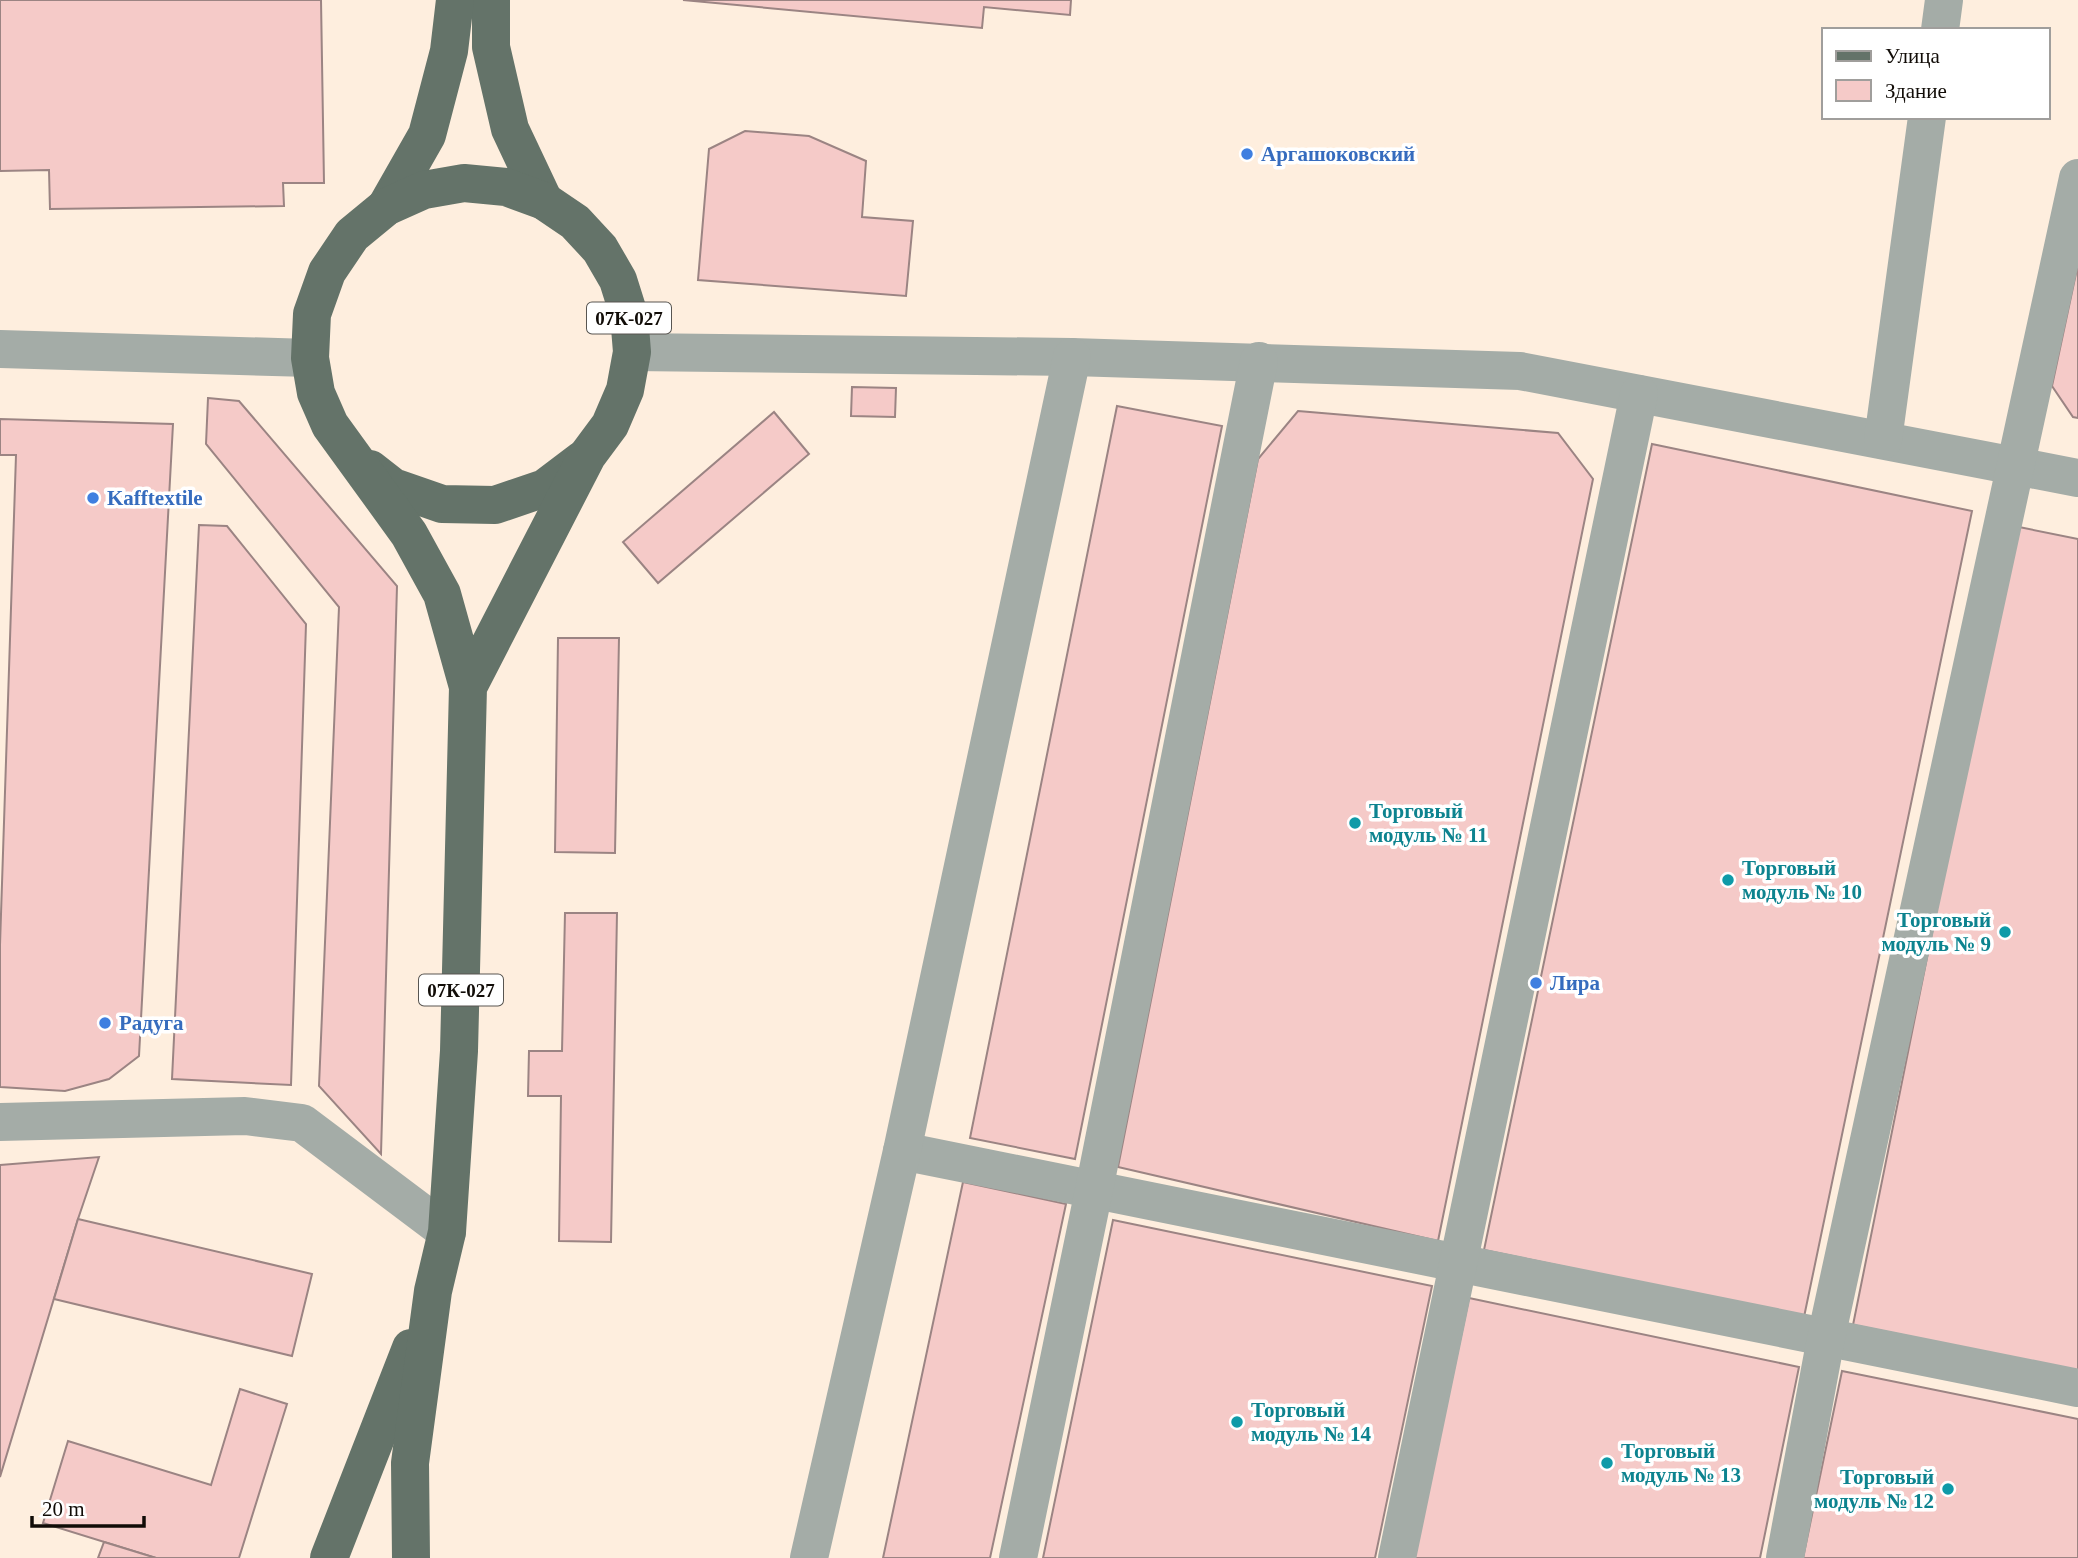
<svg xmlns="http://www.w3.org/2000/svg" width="2078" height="1558" viewBox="0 0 2078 1558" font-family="Georgia,serif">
	<rect width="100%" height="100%" fill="#feeede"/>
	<g fill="#f5cac8" stroke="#9b8483" stroke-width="2">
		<polygon points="0,0 321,0 324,183 283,183 284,206 50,209 49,170 0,171"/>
		<polygon points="683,0 1071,0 1070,15 984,7 982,28"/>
		<polygon points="745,131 809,136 866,161 862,217 913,221 906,296 698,280 709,149"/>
		<polygon points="2078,264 2078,418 2073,417 2052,386"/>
		<polygon points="852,387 896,388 895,417 851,416"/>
		<polygon points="208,398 239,401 397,586 381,1154 319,1086 339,607 206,444"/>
		<polygon points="1117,406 1222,426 1075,1159 970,1138"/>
		<polygon points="1298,411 1558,433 1593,479 1438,1241 1118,1167 1258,459"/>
		<polygon points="774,412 809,454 658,583 623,542"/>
		<polygon points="0,419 173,424 139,1056 109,1079 65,1091 0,1087 0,945 16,455 0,455"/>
		<polygon points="1652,444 1972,511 1804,1317 1484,1250"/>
		<polygon points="199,525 227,526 306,624 291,1085 172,1079"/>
		<polygon points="2014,526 2078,539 2078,1371 1853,1325"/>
		<polygon points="558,638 619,638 615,853 555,852"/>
		<polygon points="565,913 617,913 611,1242 559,1241 561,1096 528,1096 529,1051 562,1051"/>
		<polygon points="99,1157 78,1219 0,1477 0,1165"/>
		<polygon points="963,1182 1066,1204 990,1558 883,1558"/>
		<polygon points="78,1219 312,1274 292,1356 54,1299"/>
		<polygon points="1113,1220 1432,1286 1375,1558 1043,1558"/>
		<polygon points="1469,1298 1799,1367 1760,1558 1414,1558"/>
		<polygon points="1842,1371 2078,1419 2078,1558 1803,1558"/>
		<polygon points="240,1389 287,1404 239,1558 156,1558 43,1523 68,1441 211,1485"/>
		<polygon points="104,1542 156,1558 98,1558"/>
	</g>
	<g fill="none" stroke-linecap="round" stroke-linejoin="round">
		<g stroke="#a4aca7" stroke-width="38">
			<polyline points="1940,30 1944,0"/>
			<polyline points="0,349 310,358"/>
			<polyline points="632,352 1072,357 1520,371 2078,478"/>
			<polyline points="1883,440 1927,117"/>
			<polyline points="0,1122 245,1116 302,1123 447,1232"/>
			<polyline points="902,1151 2078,1388"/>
			<polyline points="809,1558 902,1151 1072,357"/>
			<polyline points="1018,1558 1094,1190 1259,361"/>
			<polyline points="1397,1558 1639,394"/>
			<polyline points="1785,1558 1826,1338 2078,178"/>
		</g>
		<g stroke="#647369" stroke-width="38">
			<polyline points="491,0 491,47 510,129 544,201"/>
			<polyline points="386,207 427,135 449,51 455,0"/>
			<polyline points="370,469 393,487 442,504 495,505 545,488 582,460"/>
			<polyline points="329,1558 411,1348"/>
			<polyline points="411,1558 410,1463 433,1291 447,1232 459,1051 468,687 442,594 409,534 330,425 316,393 310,358 312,314 327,272 352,235 386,207 424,190 464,183 506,187 544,201 575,222 600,249 618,280 629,315 632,352 625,390 610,425 587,456 468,687"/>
		</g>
	</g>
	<g fill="#3f7fe0" stroke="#fff" stroke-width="2.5">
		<circle cx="1247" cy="154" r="7"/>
		<circle cx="93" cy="498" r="7"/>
		<circle cx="1536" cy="983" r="7"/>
		<circle cx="105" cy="1023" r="7"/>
	</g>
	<g fill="#0f9aa8" stroke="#fff" stroke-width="2.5">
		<circle cx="1355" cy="823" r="7"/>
		<circle cx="1728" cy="880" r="7"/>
		<circle cx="2005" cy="932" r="7"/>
		<circle cx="1237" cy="1422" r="7"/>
		<circle cx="1607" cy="1463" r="7"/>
		<circle cx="1948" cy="1489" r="7"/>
	</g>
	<g text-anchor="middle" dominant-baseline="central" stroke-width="7" stroke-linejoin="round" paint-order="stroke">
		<g fill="#fff" stroke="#585551" stroke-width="2">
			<rect x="587" y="302.5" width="84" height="31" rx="5"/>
			<rect x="419" y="974.5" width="84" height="31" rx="5"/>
		</g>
		<g font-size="19" font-weight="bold" fill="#110c07">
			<text x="629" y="318">07К-027</text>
			<text x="461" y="990">07К-027</text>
		</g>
		<g font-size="21" font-weight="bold" fill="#366cbe" stroke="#fff" text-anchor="start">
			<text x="1261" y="154">Аргашоковский</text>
			<text x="107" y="498">Kafftextile</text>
			<text x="1550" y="983">Лира</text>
			<text x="119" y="1023">Радуга</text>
		</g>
		<g font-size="21" font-weight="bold" fill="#0d838f" stroke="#fff" text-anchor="start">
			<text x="1369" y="811">Торговый<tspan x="1369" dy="24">модуль № 11</tspan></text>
			<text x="1742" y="868">Торговый<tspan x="1742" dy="24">модуль № 10</tspan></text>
			<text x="1991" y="920" text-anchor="end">Торговый<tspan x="1991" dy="24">модуль № 9</tspan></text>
			<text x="1251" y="1410">Торговый<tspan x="1251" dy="24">модуль № 14</tspan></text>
			<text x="1621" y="1451">Торговый<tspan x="1621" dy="24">модуль № 13</tspan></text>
			<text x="1934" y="1477" text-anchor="end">Торговый<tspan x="1934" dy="24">модуль № 12</tspan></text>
		</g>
	</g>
	<rect x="1822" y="28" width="228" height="91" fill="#ffffff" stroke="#a09e9c" stroke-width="2"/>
	<rect x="1836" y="51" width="35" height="10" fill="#647369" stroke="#a09e9c" stroke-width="2"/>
	<text x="1885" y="63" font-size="21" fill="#110c07">Улица</text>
	<rect x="1836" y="80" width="35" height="21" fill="#f5cac8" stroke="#a09e9c" stroke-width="2"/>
	<text x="1885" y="98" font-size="21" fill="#110c07">Здание</text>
	<path d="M32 1516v10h112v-10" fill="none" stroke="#110c07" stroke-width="3.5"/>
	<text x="42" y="1516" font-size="21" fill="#110c07" stroke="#ffffff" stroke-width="5" paint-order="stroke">20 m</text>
</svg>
